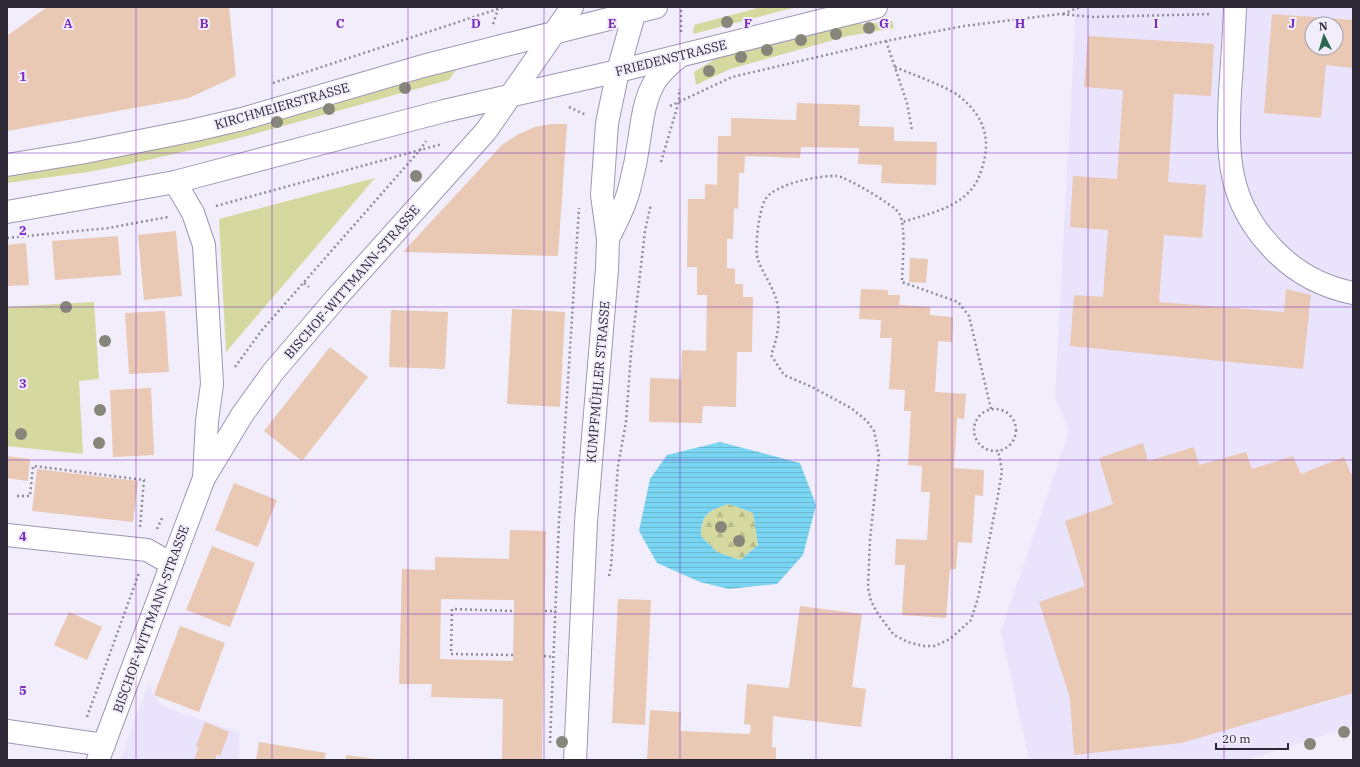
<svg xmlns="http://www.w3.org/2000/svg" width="1360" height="767" viewBox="0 0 1360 767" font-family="'IBM Plex Serif',serif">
	<defs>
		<pattern id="forest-firs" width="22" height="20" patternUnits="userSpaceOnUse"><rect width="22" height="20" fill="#d5d99f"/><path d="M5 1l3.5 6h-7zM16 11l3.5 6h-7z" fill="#b7ba8a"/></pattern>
		<pattern id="water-rules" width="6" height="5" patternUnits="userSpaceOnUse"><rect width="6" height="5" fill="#79d5f1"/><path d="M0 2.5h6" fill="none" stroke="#69b7cf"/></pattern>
	</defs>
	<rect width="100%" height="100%" fill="#f1edfb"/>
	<g fill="#eae3fc" fill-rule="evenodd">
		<path d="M1074,7H1353V726L1247,760H1029L1001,631L1069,431L1055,397L1075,28ZM1312,24H1336V48H1312Z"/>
		<polygon points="149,683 153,694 164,707 240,733 238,760 120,760"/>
	</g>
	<g fill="#d5d99f">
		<polygon points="761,7 797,7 693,34 694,25"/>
		<polygon points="892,21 894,28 848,36 730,69 696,85 694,72 715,59 847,23 864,24"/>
		<path d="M458,67L449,80C330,112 210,150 88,172C61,176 34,179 7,183V174Z"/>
		<polygon points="375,178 226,352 219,219"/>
		<polygon points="94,302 99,379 79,381 83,454 7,446 7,307"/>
	</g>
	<path fill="url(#forest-firs)" d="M729,504L753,513L758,545L740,560L717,552L701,536C701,514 709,510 729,504Z"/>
	<path fill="url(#water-rules)" fill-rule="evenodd" d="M720,442L800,463L816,505L803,555L777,584L729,589L700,582L657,563L639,531L650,479L667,455ZM729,504L753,513L758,545L740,560L717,552L701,536C701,514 709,510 729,504Z"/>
	<g fill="#e9c8b4" fill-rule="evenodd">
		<polygon points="47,7 229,7 236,76 189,98 7,131 7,36"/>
		<path d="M1272,14L1353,20V68L1326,65L1321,118L1264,113ZM1312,24H1336V48H1312Z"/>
		<polygon points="1088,36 1214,44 1211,96 1174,94 1168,182 1206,185 1202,238 1164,235 1159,302 1284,312 1286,289 1311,295 1303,369 1070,346 1074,295 1103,297 1108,230 1070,227 1073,176 1117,179 1123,90 1084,87"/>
		<polygon points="797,103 860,105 859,126 894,127 894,141 937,142 936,185 881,183 882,165 858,164 859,148 801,147 800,158 745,156 744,173 739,173 738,209 734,208 733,239 727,239 727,268 735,269 735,284 743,284 743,297 753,297 752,352 737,352 736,407 703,406 702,423 649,422 650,378 681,379 682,350 706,351 707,295 697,295 697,267 687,267 688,199 705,199 705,184 717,185 718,136 731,136 731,118 796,120"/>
		<polygon points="551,124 567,124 558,256 403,252 502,145 519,134 535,127"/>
		<polygon points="176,231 182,296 144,300 138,235"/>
		<polygon points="118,236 121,275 55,280 52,241"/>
		<polygon points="26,243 29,285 7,286 7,245"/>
		<polygon points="910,258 928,259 926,283 909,282"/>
		<polygon points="861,289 888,290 888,295 900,295 899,305 930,307 930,315 953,317 952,342 938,341 935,392 966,394 964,419 957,418 954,468 984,470 983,496 975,495 972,543 958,542 956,569 950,569 946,618 902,615 905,565 895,565 896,539 927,540 930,492 921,492 922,466 908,465 911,411 904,411 905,390 889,389 892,338 880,338 881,320 859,319"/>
		<polygon points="512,309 565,312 560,407 507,404"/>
		<polygon points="391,310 448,312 445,369 389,367"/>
		<polygon points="165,311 169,372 129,374 125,313"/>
		<polygon points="330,347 368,377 302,461 264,431"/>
		<polygon points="151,388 154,455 113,457 110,390"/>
		<polygon points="1143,443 1148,461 1194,447 1199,465 1246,452 1252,469 1293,456 1301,474 1344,457 1351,474 1353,473 1353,693 1181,743 1074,755 1070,698 1039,602 1085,586 1065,521 1113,504 1099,458"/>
		<polygon points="7,456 30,459 28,481 7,478"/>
		<polygon points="37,469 138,481 133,522 32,511"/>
		<polygon points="234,483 277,500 258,547 215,530"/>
		<path d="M510,530L546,531L542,760H502L503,699L431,697L432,684H399L402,569L435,570V557L509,559ZM441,599L514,600L513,661L440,659Z"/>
		<polygon points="212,546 255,563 230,627 186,610"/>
		<polygon points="618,599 651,600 645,725 612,723"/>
		<polygon points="800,606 862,614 852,687 866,689 861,727 773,716 772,747 776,747 776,760 647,760 650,710 681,712 680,731 750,734 751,725 744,724 747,684 789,688"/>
		<polygon points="69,612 102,627 87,660 54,645"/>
		<polygon points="180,626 225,643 199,712 154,695"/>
		<polygon points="205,722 229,732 220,756 217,754 215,760 194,760 199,747 196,746"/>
		<polygon points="259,742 326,753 324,760 256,760"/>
		<polygon points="346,755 375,759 375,760 346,760"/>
	</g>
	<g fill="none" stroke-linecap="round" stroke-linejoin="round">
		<g stroke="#9f96b5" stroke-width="24">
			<g id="minor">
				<path d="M1235,7C1234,35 1232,64 1230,92C1227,156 1227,202 1274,250C1295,272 1323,287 1353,293"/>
				<polyline points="175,182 193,213 204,245 212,384 207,421 204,478"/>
				<polyline points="7,535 147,550 170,563"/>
				<polyline points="7,731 104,745"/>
			</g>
		</g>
		<g stroke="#9f96b5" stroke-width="24">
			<g id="tertiary">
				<path d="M608,239C616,222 626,205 630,186C634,171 637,156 639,141C642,121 644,102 653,85C659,73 670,64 680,56"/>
				<polyline points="98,760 204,478 242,415 273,372 337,297 486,131 572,7"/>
				<polyline points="575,760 586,522 607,269 608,239 602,195 607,123 618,71 636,7"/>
			</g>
		</g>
		<g stroke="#9f96b5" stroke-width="24">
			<g id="secondary">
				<polyline points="7,165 80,153 195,130 242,119 423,66 656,7"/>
				<polyline points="7,212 175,182 444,111 618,71 876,7"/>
			</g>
		</g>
		<g stroke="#908c9a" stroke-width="2.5" stroke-dasharray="2 3" stroke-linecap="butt">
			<polyline points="1063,14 1080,7"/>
			<polyline points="493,24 498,9"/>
			<polyline points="681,32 681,7"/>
			<polyline points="886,41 907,103 912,130"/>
			<path d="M895,67C911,74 946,86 959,96C983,115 992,138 982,168C979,178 975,187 967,194C950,210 924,215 903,222"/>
			<polyline points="273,83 504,7"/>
			<polyline points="670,106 732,77 886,41 964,26 1060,14 1094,17 1212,14"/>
			<polyline points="569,107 586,115"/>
			<polyline points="661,162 679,101 679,89"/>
			<polyline points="216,206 442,144"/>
			<polyline points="7,238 108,228 168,217"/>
			<polyline points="304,283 309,287"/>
			<polyline points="235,367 262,330 420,150 426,141"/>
			<circle cx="995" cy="430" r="21"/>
			<path d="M991,409L969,316L958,302L902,282C902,264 907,228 899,213C895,206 845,176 837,176C820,175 773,184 765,200C759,210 754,250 758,260C764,276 776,290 778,308C780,325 777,339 771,355L784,375L812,387L851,408L867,421L874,431L879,456L870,539L868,588L871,601L878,614L894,635L908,642L923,646H935L950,639L971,620L978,598L998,495L1002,471L998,450"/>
			<polyline points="17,496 30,496 33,466 144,480 140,527"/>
			<polyline points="157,529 163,516"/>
			<polyline points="609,576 611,566 618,466 626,422 631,353 645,231 651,204"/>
			<polyline points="545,611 556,611"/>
			<polyline points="513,655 451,654 452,609 514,611"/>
			<polyline points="544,656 554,657"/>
			<polyline points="87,717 139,573"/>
			<polyline points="550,743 559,521 579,208"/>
		</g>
		<use href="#minor" stroke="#fff" stroke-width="22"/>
		<use href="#tertiary" stroke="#fff" stroke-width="22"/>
		<use href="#secondary" stroke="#fff" stroke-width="22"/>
	</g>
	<g fill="#86867a">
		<circle cx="727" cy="22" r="6"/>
		<circle cx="869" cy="28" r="6"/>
		<circle cx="836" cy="34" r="6"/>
		<circle cx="801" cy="40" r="6"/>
		<circle cx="767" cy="50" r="6"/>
		<circle cx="741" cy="57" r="6"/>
		<circle cx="709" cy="71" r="6"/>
		<circle cx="405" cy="88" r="6"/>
		<circle cx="329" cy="109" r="6"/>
		<circle cx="277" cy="122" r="6"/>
		<circle cx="416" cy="176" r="6"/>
		<circle cx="66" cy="307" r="6"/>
		<circle cx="105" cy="341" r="6"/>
		<circle cx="100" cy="410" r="6"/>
		<circle cx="21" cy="434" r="6"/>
		<circle cx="99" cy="443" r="6"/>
		<circle cx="721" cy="527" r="6"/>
		<circle cx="739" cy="541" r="6"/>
		<circle cx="1344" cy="732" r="6"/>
		<circle cx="562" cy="742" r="6"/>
		<circle cx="1310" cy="744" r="6"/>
	</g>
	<path fill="none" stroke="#7b2cbf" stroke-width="1" stroke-opacity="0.55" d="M136,7V760M272,7V760M408,7V760M544,7V760M680,7V760M816,7V760M952,7V760M1088,7V760M1224,7V760M7,153H1353M7,307H1353M7,460H1353M7,614H1353"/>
	<g text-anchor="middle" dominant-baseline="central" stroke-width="4" stroke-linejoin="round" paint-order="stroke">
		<g font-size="13" fill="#2c2835" stroke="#f1edfb">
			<text transform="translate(671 58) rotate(-14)">FRIEDENSTRASSE</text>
			<text transform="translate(282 106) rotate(-16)">KIRCHMEIERSTRASSE</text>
			<text transform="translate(352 282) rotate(-49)">BISCHOF-WITTMANN-STRASSE</text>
			<text transform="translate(598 382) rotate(-85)">KUMPFMÜHLER STRASSE</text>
			<text transform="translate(151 619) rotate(-70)">BISCHOF-WITTMANN-STRASSE</text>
		</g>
	</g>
	<g font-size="13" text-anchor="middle" font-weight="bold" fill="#7b2cbf" stroke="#f1edfb" stroke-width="4" stroke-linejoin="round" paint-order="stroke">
		<text x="68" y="28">A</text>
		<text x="204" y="28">B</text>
		<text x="340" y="28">C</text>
		<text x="476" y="28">D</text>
		<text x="612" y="28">E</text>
		<text x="748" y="28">F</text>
		<text x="884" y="28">G</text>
		<text x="1020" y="28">H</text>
		<text x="1156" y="28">I</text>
		<text x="1292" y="28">J</text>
		<text x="23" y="81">1</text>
		<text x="23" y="235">2</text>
		<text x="23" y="388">3</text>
		<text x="23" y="541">4</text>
		<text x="23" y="695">5</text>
	</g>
	<rect width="1360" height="767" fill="none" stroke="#2c2835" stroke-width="16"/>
	<g transform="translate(1324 36) rotate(355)"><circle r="19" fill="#f1edfb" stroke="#a29eac"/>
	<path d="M0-3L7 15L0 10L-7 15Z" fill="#2b664f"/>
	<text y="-6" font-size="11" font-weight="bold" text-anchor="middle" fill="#2c2835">N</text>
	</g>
	<path d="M1216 743v6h72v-6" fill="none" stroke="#2c2835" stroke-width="2"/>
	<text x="1222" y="743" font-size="12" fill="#2c2835" stroke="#f1edfb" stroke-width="3" paint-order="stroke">20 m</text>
</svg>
